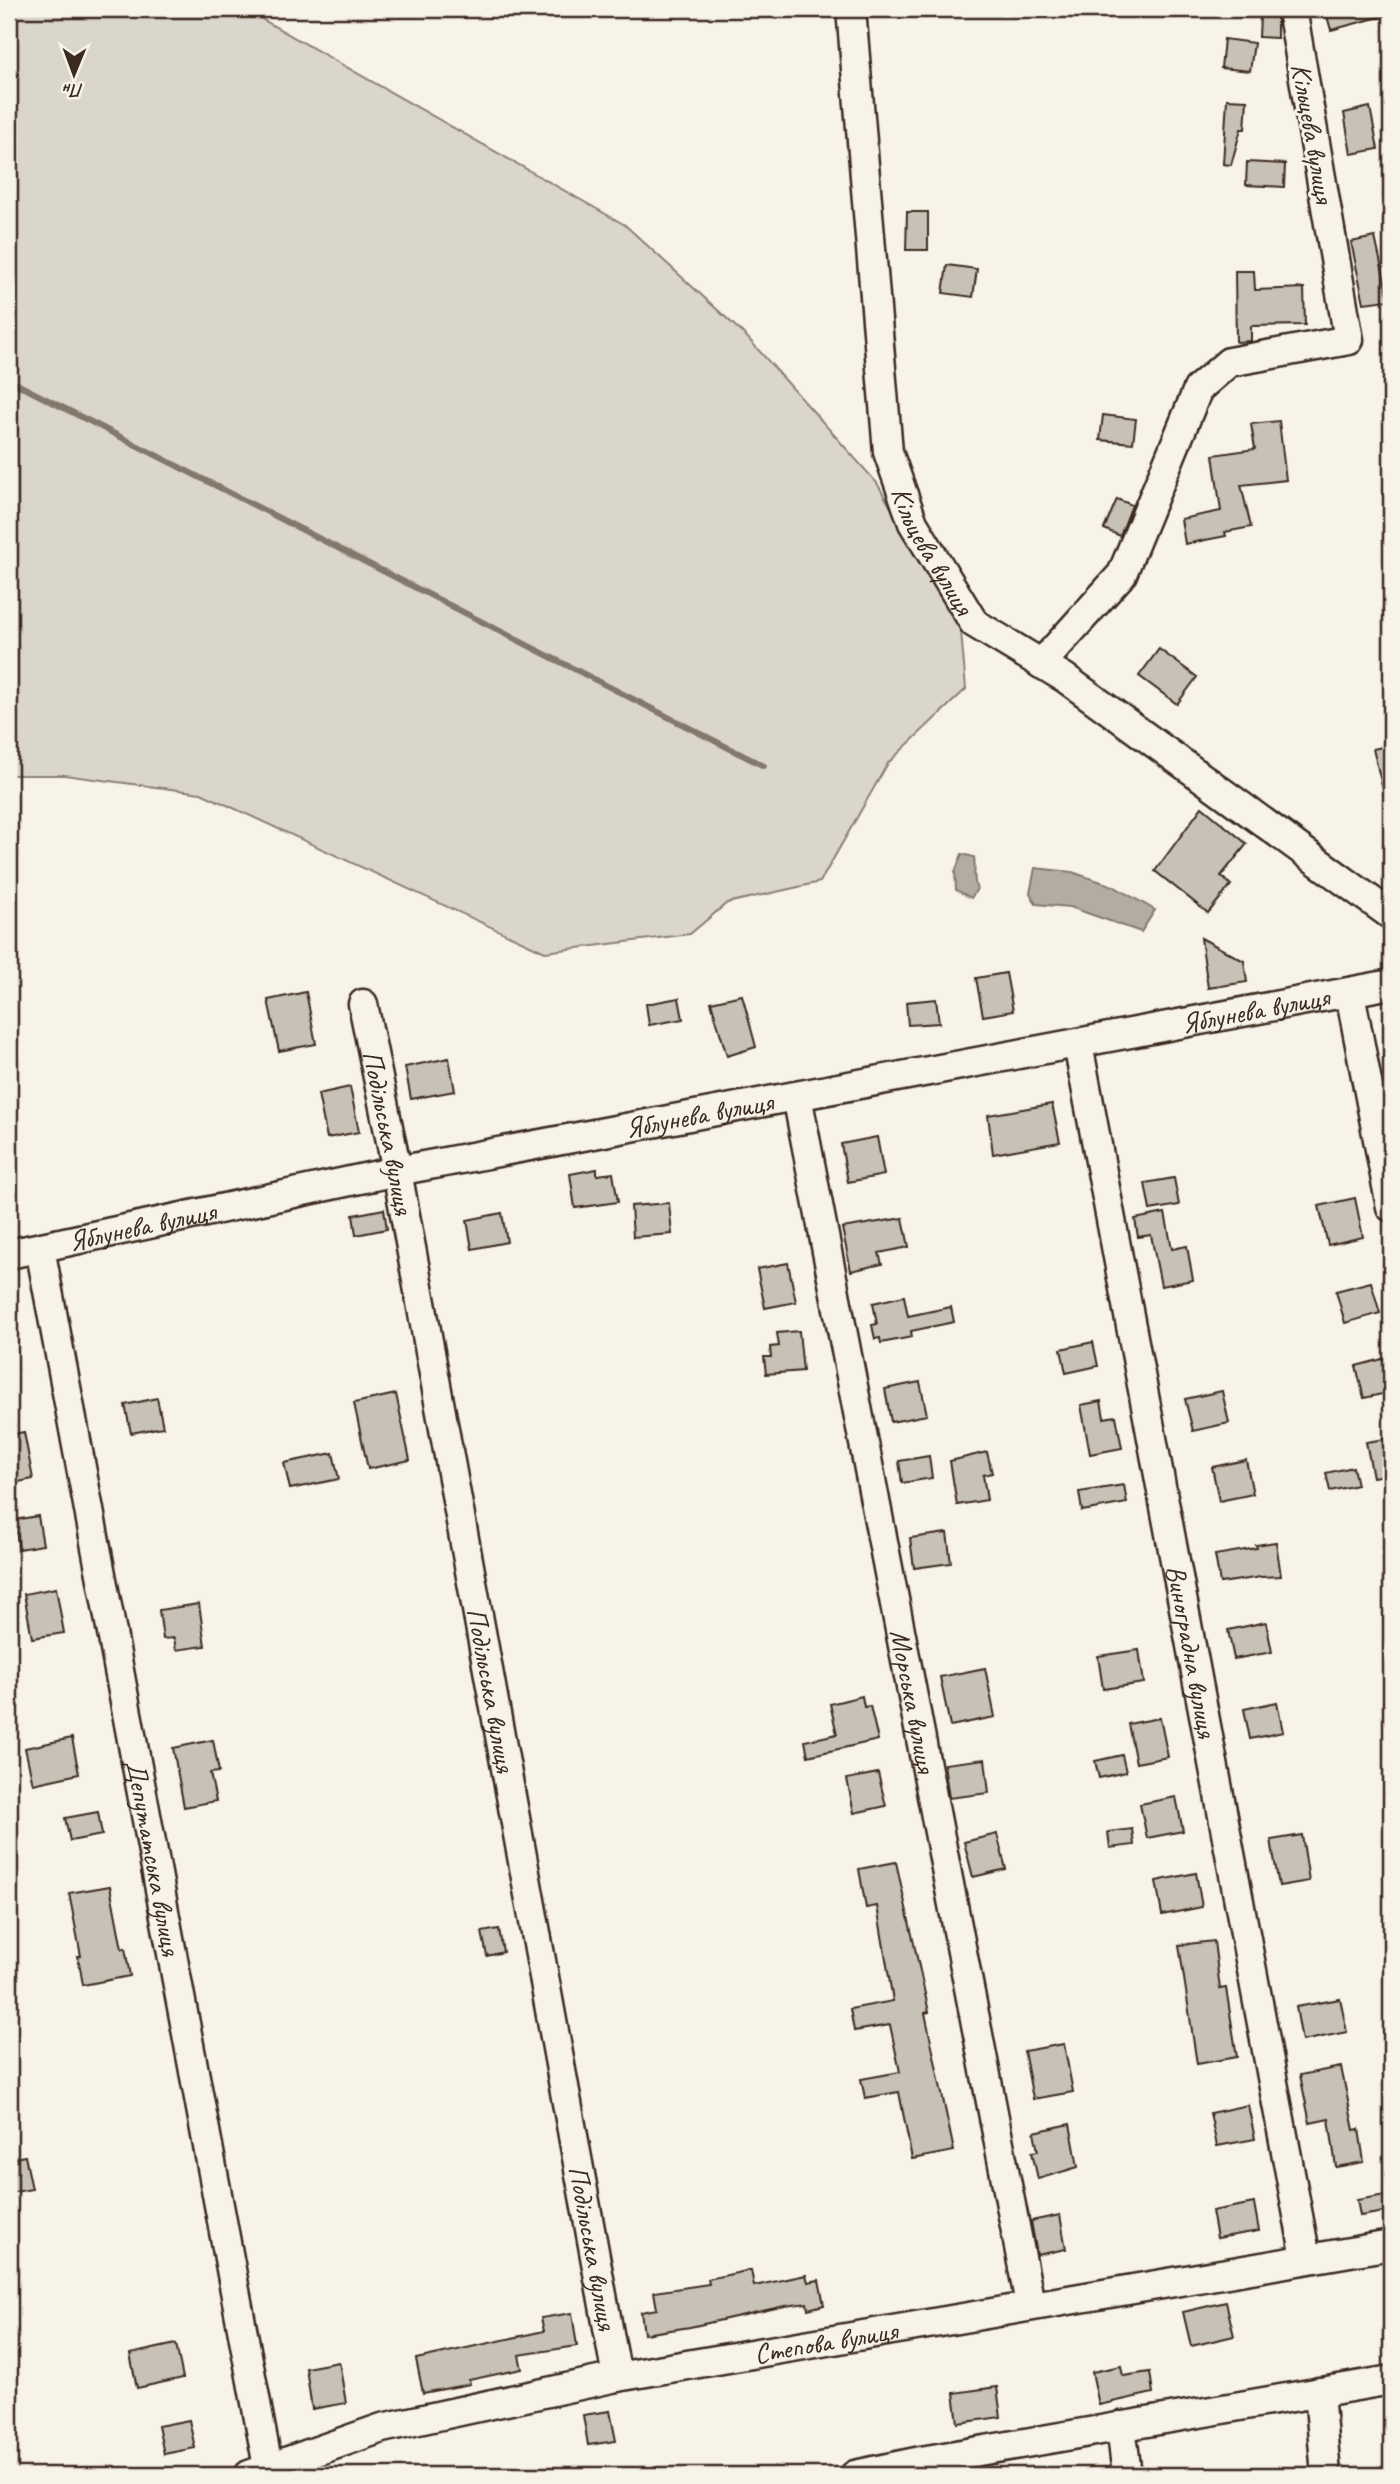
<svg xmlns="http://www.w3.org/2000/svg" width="1400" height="2484" viewBox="0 0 1400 2484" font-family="Caveat,sans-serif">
	<rect width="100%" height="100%" fill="#f7f3e8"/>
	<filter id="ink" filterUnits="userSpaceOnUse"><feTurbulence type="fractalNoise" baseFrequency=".0143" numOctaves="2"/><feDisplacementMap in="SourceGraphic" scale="14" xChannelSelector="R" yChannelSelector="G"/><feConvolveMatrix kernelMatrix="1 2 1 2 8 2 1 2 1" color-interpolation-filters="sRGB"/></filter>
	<g filter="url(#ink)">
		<polygon fill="#dbd6cb" stroke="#8b8074" stroke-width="2" points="9,9 244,9 625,225 746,336 877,483 961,631 966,689 888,763 820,882 727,903 690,934 545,952 201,793 64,775 9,775"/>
		<g fill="#b4aca0" stroke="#84786c" stroke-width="2">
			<path d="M962,854L974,857C976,869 972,878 977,889L971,898L956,890L955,872Z"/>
			<polygon points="1035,868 1072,872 1113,886 1155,910 1141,932 1070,907 1036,904 1030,893"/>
		</g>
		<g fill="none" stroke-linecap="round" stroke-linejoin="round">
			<polyline stroke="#84786c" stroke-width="6" points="9,380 764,766"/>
		</g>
		<g fill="#c8c1b6" stroke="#3b2a1e" stroke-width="2">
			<polygon points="1325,9 1391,9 1391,14 1331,30"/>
			<polygon points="1260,16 1277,17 1277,38 1259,37"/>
			<polygon points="1224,39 1254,43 1250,71 1221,68"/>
			<polygon points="1227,99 1247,100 1245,129 1241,129 1231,165 1223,164"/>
			<polygon points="1370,107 1378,149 1351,154 1344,113"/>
			<polygon points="1247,162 1285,164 1284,187 1246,185"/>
			<polygon points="907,212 928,212 928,250 906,250"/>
			<polygon points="1375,237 1389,300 1364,303 1351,242"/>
			<polygon points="947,265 977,269 973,297 943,293"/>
			<polygon points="1235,271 1254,271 1255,290 1304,288 1305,325 1251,326 1251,341 1236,342"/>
			<polygon points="1103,415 1136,419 1133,443 1100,440"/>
			<polygon points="1279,421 1286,480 1241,485 1251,527 1225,532 1226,536 1185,544 1181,519 1221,511 1213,455 1255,449 1251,424"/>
			<polygon points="1117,499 1132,505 1120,536 1104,529"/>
			<polygon points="1159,649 1197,677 1177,704 1139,676"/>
			<polygon points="1391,745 1391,797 1385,798 1373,749"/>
			<polygon points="1202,807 1247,844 1221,876 1231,885 1208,913 1155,871"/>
			<polygon points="1201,938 1244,961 1247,982 1208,988"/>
			<polygon points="1006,973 1013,1011 983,1016 976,978"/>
			<polygon points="306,992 316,1044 279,1051 268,1000"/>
			<polygon points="742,995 756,1047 727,1056 711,1002"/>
			<polygon points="679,998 683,1019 649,1025 646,1004"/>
			<polygon points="936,999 939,1023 908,1025 906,1002"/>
			<polygon points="449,1058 455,1091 411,1099 405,1067"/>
			<polygon points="350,1087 359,1132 327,1138 318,1094"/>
			<polygon points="1052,1104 1060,1142 993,1154 988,1115"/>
			<polygon points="877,1137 884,1175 848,1182 841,1144"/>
			<polygon points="597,1169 597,1175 613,1173 618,1202 575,1208 570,1174"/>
			<polygon points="1174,1178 1179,1205 1150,1210 1145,1183"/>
			<polygon points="1355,1198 1363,1237 1328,1245 1319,1206"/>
			<polygon points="669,1203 672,1234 633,1237 631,1206"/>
			<polygon points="384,1209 387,1229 356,1235 353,1215"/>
			<polygon points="502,1213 507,1242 472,1249 467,1220"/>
			<polygon points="1165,1213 1172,1249 1187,1246 1193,1280 1161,1286 1151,1235 1138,1237 1135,1219"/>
			<polygon points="903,1218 909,1247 879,1253 882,1264 851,1271 842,1228"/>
			<polygon points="788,1263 796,1302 765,1308 757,1269"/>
			<polygon points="1371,1282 1380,1313 1345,1323 1336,1291"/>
			<polygon points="904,1296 908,1316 951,1307 954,1322 911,1331 912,1337 881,1343 880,1338 875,1339 872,1325 877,1324 873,1303"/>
			<polygon points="799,1331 803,1371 766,1374 764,1357 771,1357 770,1347 779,1346 777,1333"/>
			<polygon points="1093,1342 1098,1366 1066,1373 1061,1349"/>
			<polygon points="1386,1358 1391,1380 1391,1392 1364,1398 1356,1366"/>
			<polygon points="920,1382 927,1415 891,1422 885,1389"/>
			<polygon points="1222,1391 1229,1423 1193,1431 1185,1399"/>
			<polygon points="396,1394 410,1460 368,1469 354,1403"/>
			<polygon points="157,1398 163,1427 131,1433 125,1405"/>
			<polygon points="1101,1401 1104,1418 1116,1416 1122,1448 1090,1454 1081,1405"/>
			<polygon points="24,1432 33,1479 9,1484 9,1435"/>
			<polygon points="1391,1438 1391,1474 1373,1477 1366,1442"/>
			<polygon points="987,1452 992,1473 983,1475 987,1500 957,1505 950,1461"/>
			<polygon points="333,1453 339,1479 290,1489 284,1463"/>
			<polygon points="929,1456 932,1478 902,1483 899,1461"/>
			<polygon points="1246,1460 1253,1494 1219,1501 1212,1467"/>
			<polygon points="1353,1467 1357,1485 1330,1491 1326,1473"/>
			<polygon points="1124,1485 1127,1503 1082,1511 1079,1492"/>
			<polygon points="38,1516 43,1545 19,1549 14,1520"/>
			<polygon points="947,1533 951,1563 914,1568 910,1538"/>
			<polygon points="1276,1542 1281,1576 1261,1577 1220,1583 1215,1555 1257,1548 1256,1545"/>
			<polygon points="56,1588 64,1633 32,1638 24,1594"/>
			<polygon points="199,1604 205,1646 176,1650 174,1638 163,1639 159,1610"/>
			<polygon points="1266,1622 1272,1652 1234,1659 1228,1630"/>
			<polygon points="1139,1650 1144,1683 1103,1689 1098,1656"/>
			<polygon points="985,1668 995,1717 950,1726 940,1677"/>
			<polygon points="862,1696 864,1707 870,1706 878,1740 808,1756 805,1741 837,1734 830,1704"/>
			<polygon points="1277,1702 1283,1732 1250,1739 1244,1709"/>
			<polygon points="1160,1718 1168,1757 1136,1763 1128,1724"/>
			<polygon points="72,1738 79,1774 33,1784 25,1748"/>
			<polygon points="213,1740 219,1772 210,1773 216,1801 184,1807 173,1748"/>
			<polygon points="1122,1755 1126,1772 1099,1778 1095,1761"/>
			<polygon points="985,1759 989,1793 949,1798 944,1764"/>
			<polygon points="878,1773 886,1806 854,1813 847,1779"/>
			<polygon points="1176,1797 1183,1831 1147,1838 1140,1804"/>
			<polygon points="98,1812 102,1835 70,1841 65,1818"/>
			<polygon points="1132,1829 1134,1845 1110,1848 1108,1832"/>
			<polygon points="997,1834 1006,1869 973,1877 964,1842"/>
			<polygon points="1302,1835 1309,1881 1279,1886 1271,1840"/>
			<polygon points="896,1862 929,2012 925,2013 954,2151 912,2159 899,2092 865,2098 861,2079 900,2072 890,2025 854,2031 850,2009 893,2001 877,1906 866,1908 859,1869"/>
			<polygon points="1196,1873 1202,1907 1162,1915 1156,1881"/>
			<polygon points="110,1886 122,1949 125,1948 130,1976 83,1985 78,1956 81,1956 69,1893"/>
			<polygon points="499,1929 503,1952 487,1956 482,1932"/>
			<polygon points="1214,1941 1220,1989 1226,1988 1237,2057 1197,2064 1179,1945"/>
			<polygon points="1340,1999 1347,2032 1302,2041 1296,2007"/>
			<polygon points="1064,2044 1073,2092 1033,2099 1024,2051"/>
			<polygon points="1341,2067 1354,2130 1359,2129 1364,2162 1336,2167 1329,2119 1310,2123 1300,2075"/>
			<polygon points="1248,2105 1255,2139 1217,2146 1210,2113"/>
			<polygon points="1070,2124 1078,2167 1038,2179 1032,2152 1038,2151 1034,2132"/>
			<polygon points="25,2156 32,2189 9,2193 9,2159"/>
			<polygon points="1391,2194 1391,2211 1360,2216 1357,2200"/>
			<polygon points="1254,2203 1259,2231 1217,2238 1212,2211"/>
			<polygon points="1060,2215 1066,2249 1037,2255 1031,2221"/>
			<polygon points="751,2270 754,2286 806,2275 808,2282 819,2280 824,2305 808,2309 807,2303 785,2306 690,2327 644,2334 641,2312 657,2309 654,2292 709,2284 708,2279"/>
			<polygon points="1226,2302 1234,2336 1191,2346 1183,2312"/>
			<polygon points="572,2313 577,2346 519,2355 522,2369 469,2380 470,2384 423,2393 416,2359 544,2331 541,2318"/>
			<polygon points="176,2344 183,2378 137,2388 130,2354"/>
			<polygon points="339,2362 346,2403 312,2409 306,2368"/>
			<polygon points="1121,2366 1123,2376 1150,2372 1153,2393 1099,2405 1092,2372"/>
			<polygon points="997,2387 1001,2417 958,2423 954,2393"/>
			<polygon points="610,2411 616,2441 588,2445 583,2415"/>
			<polygon points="189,2420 195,2448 164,2454 158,2426"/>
		</g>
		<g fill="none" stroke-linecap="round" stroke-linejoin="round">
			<g stroke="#3b2a1e" stroke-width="33">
				<g id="minor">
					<path id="s1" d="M851,9L888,452L913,523L974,623L1065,678L1391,915"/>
					<polyline points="1041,664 1122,574 1198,389 1229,362 1349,340 1292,9"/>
					<polyline points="1350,993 1391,1207"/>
					<path id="s2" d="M363,1004L397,1171L617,2377"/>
					<path id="s3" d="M1078,1044L1306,2258"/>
					<path id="s4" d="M797,1096L1030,2304"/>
					<path id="s5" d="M40,1248L268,2467"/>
					<path id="s6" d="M9,1254L397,1171L1391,984"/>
					<polyline points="1319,2392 1326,2475"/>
					<polyline points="1121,2426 1127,2475"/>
					<path id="s7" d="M249,2475L382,2428L617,2377L1391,2245"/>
					<polyline points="855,2475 921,2461 1391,2380"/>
				</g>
			</g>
			<use href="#minor" stroke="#f7f3e8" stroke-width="28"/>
		</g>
	</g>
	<g text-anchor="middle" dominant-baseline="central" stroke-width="6" stroke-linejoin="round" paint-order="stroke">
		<g font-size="28" fill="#3b2a1e" stroke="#f7f3e8">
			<text transform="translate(1313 133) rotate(80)">Кільцева вулиця</text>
			<text stroke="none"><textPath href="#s1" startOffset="553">Кільцева вулиця</textPath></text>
			<text stroke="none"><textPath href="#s6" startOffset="1270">Яблунева вулиця</textPath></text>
			<text stroke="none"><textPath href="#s6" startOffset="704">Яблунева вулиця</textPath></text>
			<text stroke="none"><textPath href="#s2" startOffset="131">Подільська вулиця</textPath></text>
			<text stroke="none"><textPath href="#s6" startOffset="136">Яблунева вулиця</textPath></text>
			<text stroke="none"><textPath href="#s3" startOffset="618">Виноградна вулиця</textPath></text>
			<text stroke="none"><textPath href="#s2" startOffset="698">Подільська вулиця</textPath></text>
			<text stroke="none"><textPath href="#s4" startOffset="616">Морська вулиця</textPath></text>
			<text stroke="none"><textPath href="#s5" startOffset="620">Депутатська вулиця</textPath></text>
			<text stroke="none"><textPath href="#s2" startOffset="1265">Подільська вулиця</textPath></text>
			<text stroke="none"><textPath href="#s7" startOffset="593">Степова вулиця</textPath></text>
		</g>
	</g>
	<rect width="1400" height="2484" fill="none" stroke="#f7f3e8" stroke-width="35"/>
	<rect x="18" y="18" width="1365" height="2449" fill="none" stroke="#3b2a1e" stroke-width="2.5" filter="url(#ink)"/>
	<g transform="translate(74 74) rotate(181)" stroke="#f7f3e8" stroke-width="5" paint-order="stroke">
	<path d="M0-5L12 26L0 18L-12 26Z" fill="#3b2a1e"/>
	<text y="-10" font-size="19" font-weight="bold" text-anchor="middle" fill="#3b2a1e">Пн</text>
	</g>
</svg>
